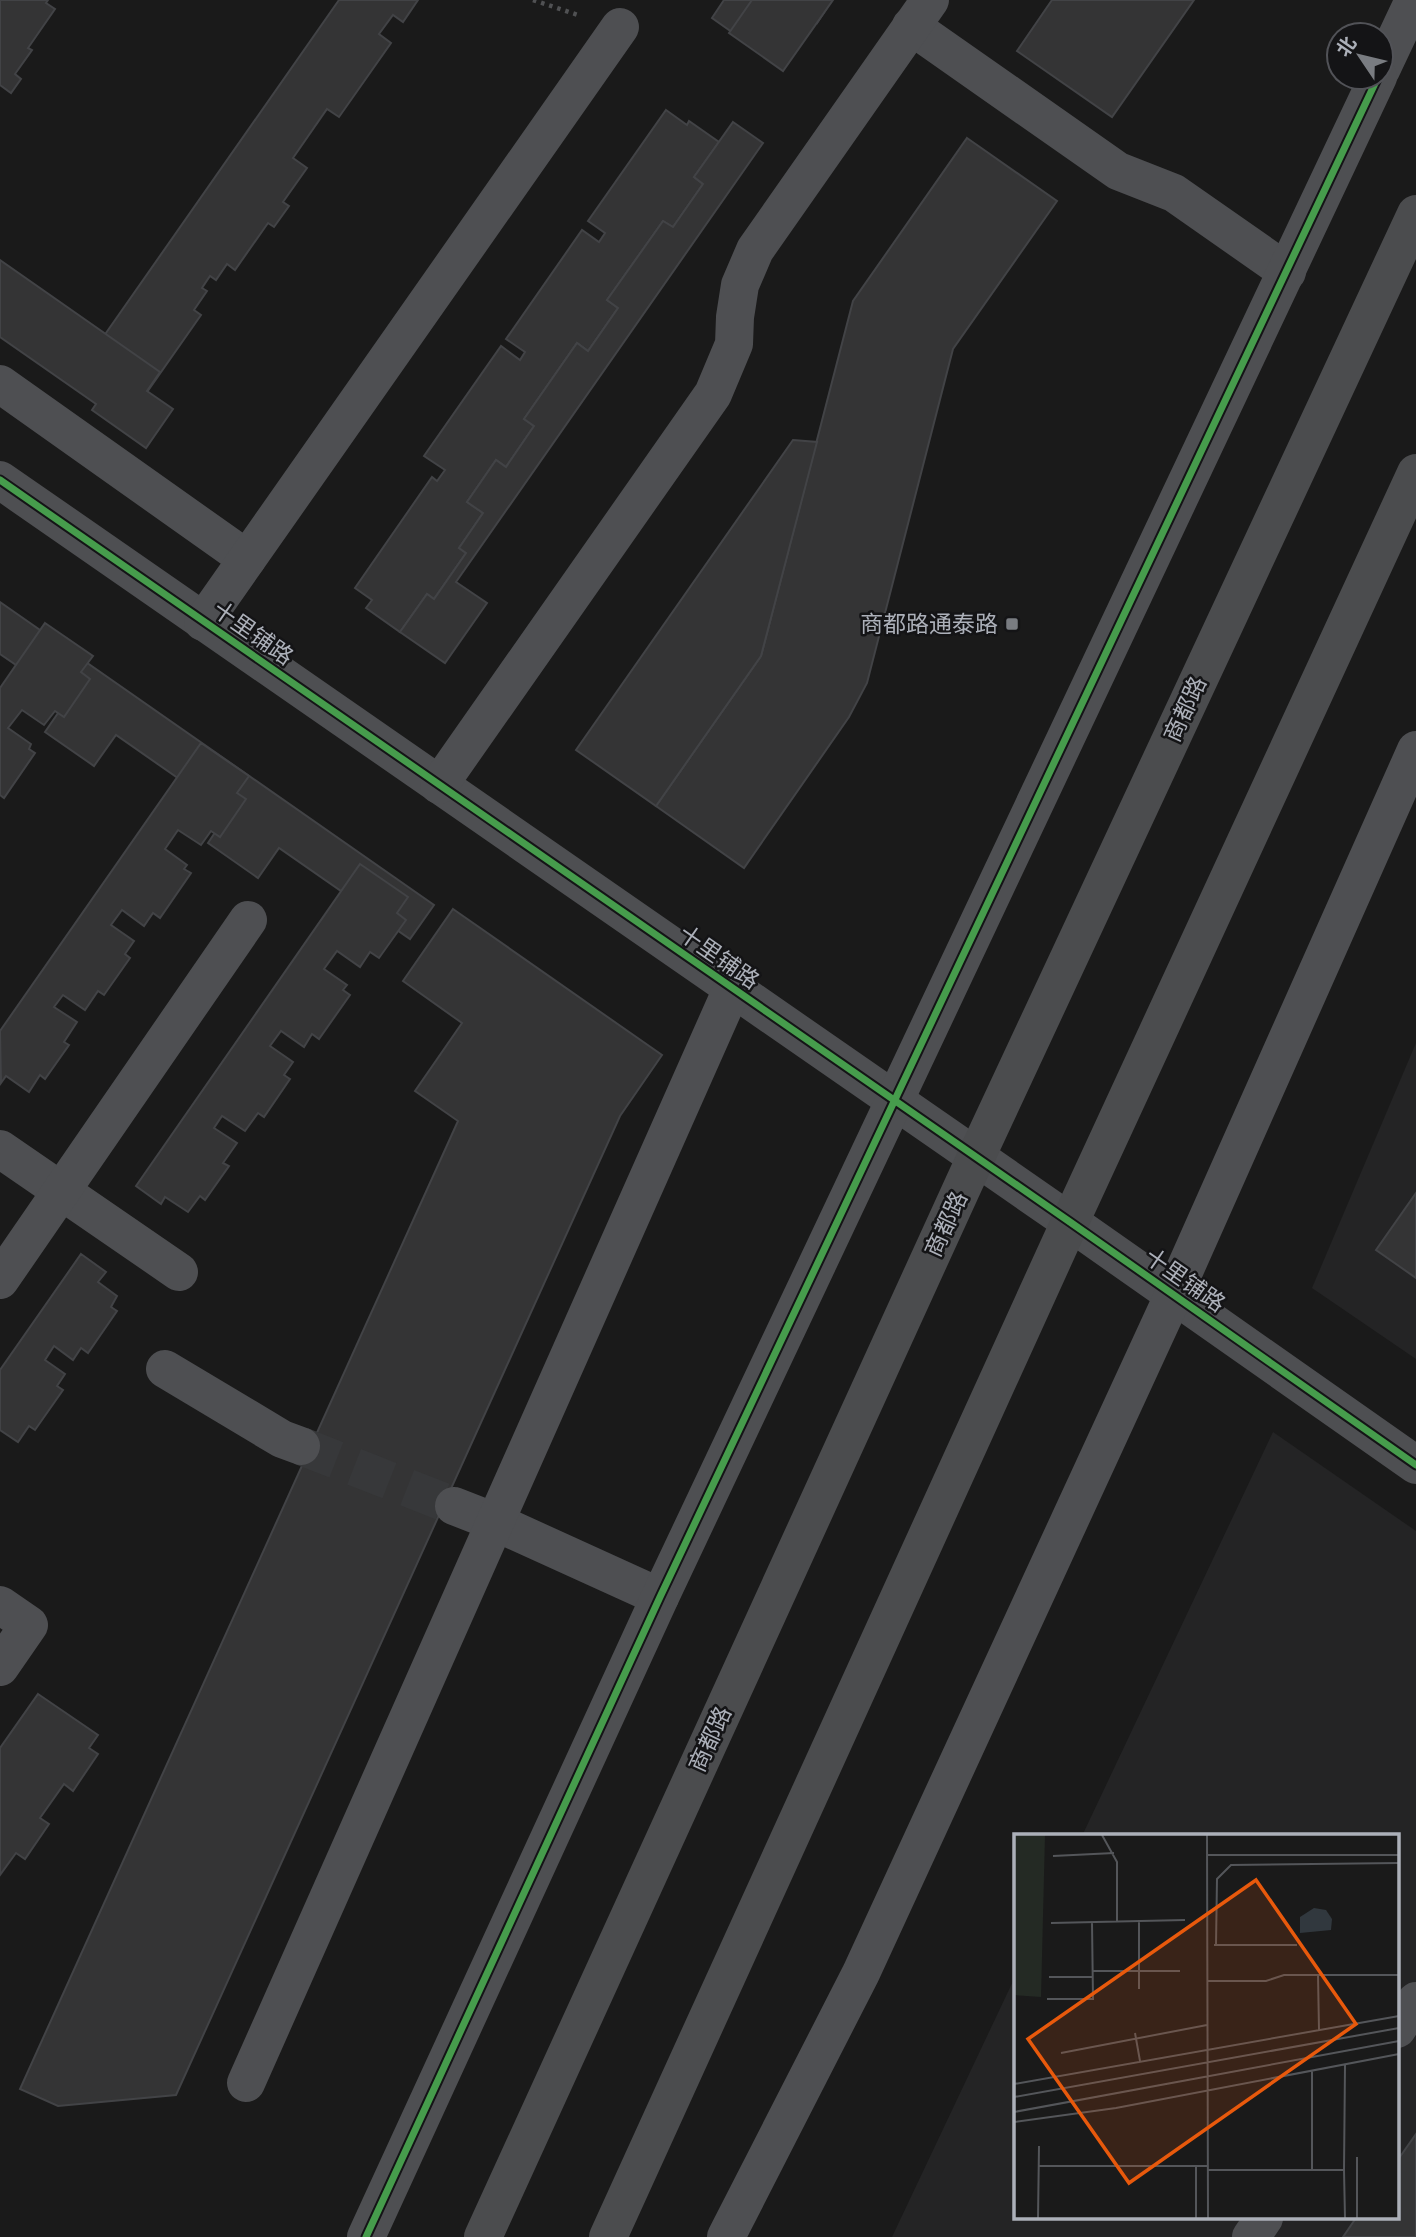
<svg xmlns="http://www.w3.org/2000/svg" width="1416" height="2237" viewBox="0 0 1416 2237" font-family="Rubik,'Noto Sans SC',sans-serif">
	<rect width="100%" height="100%" fill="#1a1a1a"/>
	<g fill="#242425">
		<polygon points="1416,1043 1416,1359 1312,1288"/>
		<polygon points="1273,1432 1416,1531 1416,2237 892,2237 1015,1977 1015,2218 1397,2218 1397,1836 1082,1836"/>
	</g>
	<g fill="#343435" stroke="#424346" stroke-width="2">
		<polygon points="0,0 48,0 46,3 55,9 28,48 32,50 15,74 21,79 11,93 0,85"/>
		<polygon points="339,0 418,0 403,22 393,15 379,34 391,43 339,117 327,109 293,158 307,168 283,202 289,206 274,227 268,223 235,270 227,264 216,280 210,276 202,288 207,291 194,310 201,315 140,402 85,363"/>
		<polygon points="724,0 819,0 827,8 817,23 784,0 780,6 806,23 777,64 712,18"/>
		<polygon points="752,0 833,0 783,71 729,33"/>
		<polygon points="1052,0 1194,0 1112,117 1017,51"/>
		<polygon points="666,110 687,125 689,121 719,142 694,177 703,184 673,227 663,221 607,300 618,308 588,351 577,343 524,419 534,426 506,467 496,460 467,502 483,513 459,548 466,553 434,599 427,594 400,632 366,608 372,600 355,588 432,477 437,481 445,470 424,456 501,346 520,360 525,352 506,339 582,230 599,242 605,233 588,221"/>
		<polygon points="733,122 763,143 456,582 487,603 445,663 400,632 427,594 434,599 466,553 459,548 483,513 467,502 496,460 506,467 534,426 524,419 577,343 588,351 618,308 607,300 663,221 673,227 703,184 694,177"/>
		<polygon points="967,138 1057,201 953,349 867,683 849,717 744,868 656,806 761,656 853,301"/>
		<polygon points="0,260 160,372 147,391 173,409 146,448 92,410 96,404 0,337"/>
		<polygon points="793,440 817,442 761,656 656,806 576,750"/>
		<polygon points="0,602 434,905 410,939 279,848 258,878 208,843 228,813 116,735 94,766 45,732 67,700 0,654"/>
		<polygon points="45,623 93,656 81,672 90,679 64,717 55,711 44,725 22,710 8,728 31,744 29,749 35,753 4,798 0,795 0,688"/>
		<polygon points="201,743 249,776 237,793 246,799 220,837 211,831 201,845 178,830 165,849 187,865 184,869 191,873 160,918 153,913 144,926 122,910 111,925 134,941 125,954 130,958 104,995 98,991 85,1010 63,995 54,1007 77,1022 64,1042 69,1045 45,1079 40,1075 29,1092 6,1076 1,1083 0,1031"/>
		<polygon points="360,864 408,897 397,913 406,920 379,958 370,952 360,967 337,951 324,969 347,985 343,990 350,995 319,1039 312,1034 304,1047 281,1031 270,1046 293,1062 284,1075 290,1079 264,1117 258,1113 245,1131 222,1116 214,1128 237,1143 223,1163 229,1166 205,1200 200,1196 188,1212 165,1197 161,1204 136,1186"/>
		<polygon points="453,909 662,1055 620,1116 176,2095 58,2106 20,2089 458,1121 415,1091 462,1023 403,981"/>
		<polygon points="1416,1193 1416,1278 1376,1250"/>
		<polygon points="81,1254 106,1272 98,1282 117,1296 111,1307 117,1311 88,1353 81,1348 73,1360 54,1346 45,1360 65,1374 57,1386 63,1390 35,1430 29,1426 18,1442 0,1430 0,1370"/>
		<polygon points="38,1694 98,1735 89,1748 98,1754 73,1791 64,1784 40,1818 49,1824 25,1859 16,1853 0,1875 0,1748"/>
		<polygon points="1416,2134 1416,2237 1343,2237 1356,2218 1397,2218 1397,2161"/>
	</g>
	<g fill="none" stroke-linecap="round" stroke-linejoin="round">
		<polyline stroke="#37383a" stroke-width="38" stroke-dasharray="38 19" stroke-linecap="butt" points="301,1446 454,1506"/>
		<polyline stroke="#505153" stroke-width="4.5" stroke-dasharray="3.5 5" stroke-linecap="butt" points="533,0 578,15"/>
		<g stroke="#4e4f52" stroke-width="38">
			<polyline points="911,26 1118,171 1174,193 1287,272"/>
			<polyline points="1381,70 1414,0"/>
			<polyline points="0,384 247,559"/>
			<polyline points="0,480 1070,1222 1416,1465"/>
			<polyline points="203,622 620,27"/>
			<polyline points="439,785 713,394 734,344 735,317 740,285 755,250 930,0"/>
			<polyline points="0,1149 179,1272"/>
			<polyline points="0,1280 248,920"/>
			<polyline points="165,1369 282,1439 301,1446"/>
			<polyline points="454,1506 495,1522 660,1597"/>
			<polyline points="0,1605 29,1625 0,1667"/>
			<polyline points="1397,2029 1416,2001"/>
			<polyline points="246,2083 732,989"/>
			<polyline points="366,2237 660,1597 1378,77"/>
			<polyline points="726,2237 861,1973 1173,1296 1416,750"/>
			<polyline points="1251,2237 1264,2218"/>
		</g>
		<g stroke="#4b4c4e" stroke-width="38">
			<polyline points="483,2237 976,1157 1416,214"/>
			<polyline points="608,2237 1070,1222 1416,473"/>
		</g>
		<g stroke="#141416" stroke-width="11">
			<g id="cycleway">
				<polyline points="0,480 1070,1222 1416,1465"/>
				<polyline points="366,2237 660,1597 1378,77"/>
			</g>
		</g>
		<use href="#cycleway" stroke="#469c4c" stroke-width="7"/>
	</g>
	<rect fill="#797c81" stroke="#141416" stroke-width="2.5" x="1005" y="617" width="14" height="14" rx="3.5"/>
	<g text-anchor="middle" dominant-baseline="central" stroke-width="5" stroke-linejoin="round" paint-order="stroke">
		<g font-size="23" fill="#acb0b9" stroke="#141416" text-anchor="end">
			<text x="998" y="624">商都路通泰路</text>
		</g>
		<g font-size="23" fill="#acb0b9" stroke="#141416">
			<text transform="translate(253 633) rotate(35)">十里铺路</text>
			<text transform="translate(1185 709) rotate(-65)">商都路</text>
			<text transform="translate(719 957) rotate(35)">十里铺路</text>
			<text transform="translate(946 1224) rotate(-65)">商都路</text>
			<text transform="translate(1185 1280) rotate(35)">十里铺路</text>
			<text transform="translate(710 1739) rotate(-65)">商都路</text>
		</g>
	</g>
	<g transform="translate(1014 1834)">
		<rect width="385" height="385" fill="#1a1a1a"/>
		<path d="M0,1H31L27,163L0,161Z" fill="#242a24"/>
		<path d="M300,74L312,76L318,85L317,96L286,99V83Z" fill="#31383e"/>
		<path fill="none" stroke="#54565a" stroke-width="2" d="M88,1L103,28V87M193,1L194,384M193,21H385M39,22L100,19M125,86V155M37,89L171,86M200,111H283M202,111L203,45L217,31L385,29M78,137H166M304,141L305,196M35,143H78M193,147H252L270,141H385M33,165H79L78,89M121,199L126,227M47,219L193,191M0,250L385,182M0,263L385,194M0,278L385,207M0,288L102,274L385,220M25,332H194M182,332V384M194,336H330L331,231M330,336L331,384M298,337V237M24,384L25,312M343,384V323"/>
		<path fill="#e8590c" fill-opacity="0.15" stroke="#e8590c" stroke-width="3.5" d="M242,46L342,190L115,349L14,205Z"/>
		<rect width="385" height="385" fill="none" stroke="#acb0b9" stroke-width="3.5"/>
	</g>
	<g transform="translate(1360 56) rotate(305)"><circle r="33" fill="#141416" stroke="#515257" stroke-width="2"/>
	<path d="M0-5L12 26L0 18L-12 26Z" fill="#797c81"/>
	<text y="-10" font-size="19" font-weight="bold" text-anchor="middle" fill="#acb0b9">北</text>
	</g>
</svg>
